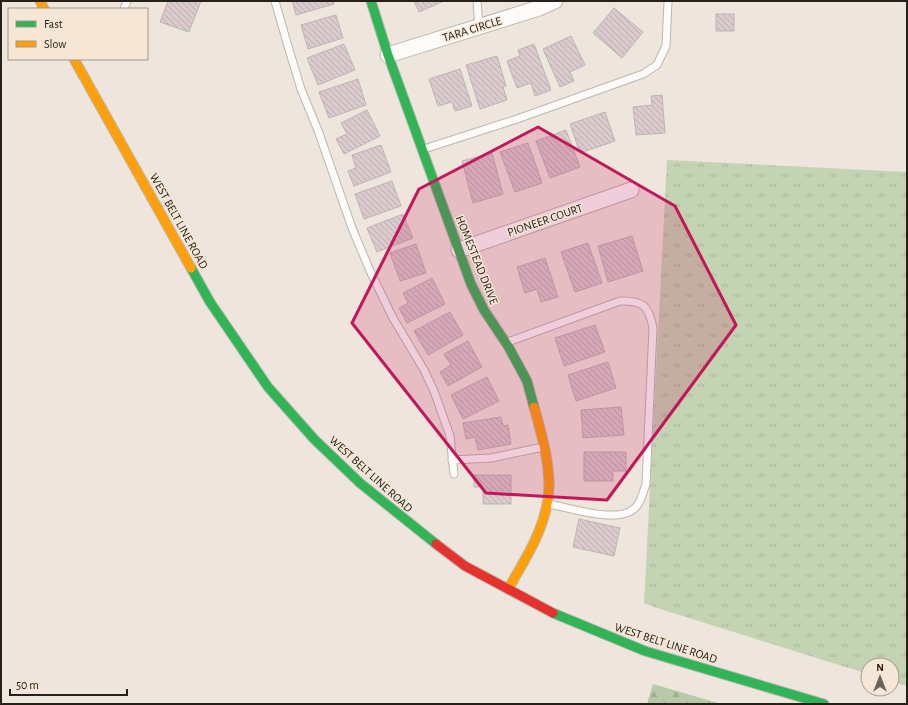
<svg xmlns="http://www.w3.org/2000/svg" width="908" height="705" viewBox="0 0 908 705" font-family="'Alegreya Sans',sans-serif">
	<defs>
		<pattern id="grass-tufts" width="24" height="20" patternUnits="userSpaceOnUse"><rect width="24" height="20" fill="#c4d4b3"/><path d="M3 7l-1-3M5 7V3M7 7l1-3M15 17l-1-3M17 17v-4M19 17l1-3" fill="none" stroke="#a8b699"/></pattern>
		<pattern id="forest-firs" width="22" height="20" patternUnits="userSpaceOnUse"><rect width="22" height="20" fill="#b8c9a7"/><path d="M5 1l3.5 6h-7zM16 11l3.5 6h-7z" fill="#9eac8f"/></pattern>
		<pattern id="building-back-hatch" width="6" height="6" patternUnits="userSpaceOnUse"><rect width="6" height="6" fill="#dacace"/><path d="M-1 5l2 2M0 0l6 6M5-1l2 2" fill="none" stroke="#bbadb0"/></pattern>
	</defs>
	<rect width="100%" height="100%" fill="#eee6dd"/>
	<polygon fill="url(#grass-tufts)" points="667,160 907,172 907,686 892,682 892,665 868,665 868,674 660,609 644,603"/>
	<polygon fill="url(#forest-firs)" points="653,684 721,704 647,704"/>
	<g fill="url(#building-back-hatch)" stroke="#bcb5b3">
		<polygon points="168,1 201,1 189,32 160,22"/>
		<polygon points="292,1 333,1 334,4 296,15"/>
		<polygon points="414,1 444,1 419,12"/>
		<polygon points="614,8 643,32 622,58 593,33"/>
		<rect x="716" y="14" width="18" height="17"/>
		<polygon points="336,15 343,38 308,49 301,25"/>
		<polygon points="571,36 585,65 570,72 574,81 560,87 543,49"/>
		<polygon points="344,44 355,70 318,85 307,58"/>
		<polygon points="534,44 551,90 535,96 531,83 517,88 507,61 520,56 518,50"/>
		<polygon points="497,56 506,86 503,87 507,100 480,109 466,65"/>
		<polygon points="460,69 472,106 455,111 452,102 438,106 429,79"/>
		<polygon points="358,79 366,105 329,118 319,92"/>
		<polygon points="662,95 665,133 636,135 633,107 652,105 651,96"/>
		<polygon points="367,110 380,136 344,154 336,139 347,134 341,123"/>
		<polygon points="605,112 615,141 580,153 570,124"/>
		<polygon points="566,130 580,167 550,178 536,141"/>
		<polygon points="528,143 542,183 515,192 500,152"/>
		<polygon points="381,145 391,172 354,186 348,171 356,168 352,155"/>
		<polygon points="492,153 503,194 473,203 462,161"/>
		<polygon points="392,181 401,206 364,219 355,194"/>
		<polygon points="403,214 413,238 377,252 367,228"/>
		<polygon points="632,236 643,271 608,282 598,246"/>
		<polygon points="588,243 602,283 575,292 561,252"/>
		<polygon points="416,244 426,273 400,281 390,253"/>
		<polygon points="545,258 558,297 541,302 537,289 525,293 517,267"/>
		<polygon points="432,278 445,304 407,323 399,308 408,303 403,293"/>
		<polygon points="450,312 463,335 428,355 414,331"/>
		<polygon points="595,325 605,352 564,366 555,338"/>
		<polygon points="468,341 482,367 448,386 440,372 451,365 444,354"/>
		<polygon points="608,362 616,388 576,401 568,375"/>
		<polygon points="487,377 499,401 463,419 451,395"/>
		<polygon points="621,407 624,435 583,438 581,410"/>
		<polygon points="501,417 503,426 508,425 511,444 478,450 475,437 466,439 463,423"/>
		<polygon points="584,452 626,452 626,471 613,471 613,481 584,481"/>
		<polygon points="474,475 511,475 511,504 483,504 483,487 474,487"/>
		<polygon points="579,519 620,528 614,556 573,547"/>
	</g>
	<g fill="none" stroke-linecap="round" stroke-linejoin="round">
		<g stroke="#bcb6af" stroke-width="9">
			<g id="lane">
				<polyline points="275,1 287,43 301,89 319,133 352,228 371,273 393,318 424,370 434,391 450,436 454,474"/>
				<polyline points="477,1 479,27"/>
				<polyline points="124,9 127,1"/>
				<polyline points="424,149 517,119 643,74 657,65 666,46 668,1"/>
				<path d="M508,342L620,301C643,300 649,306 653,328L646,484C643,492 642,500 636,507C620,525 570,508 549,504"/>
				<polyline points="452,460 491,458 543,447"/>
			</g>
		</g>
		<g stroke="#bcb6af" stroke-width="17">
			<g id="street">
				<polyline points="388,55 539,8 555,1"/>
				<polyline points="459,250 631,190"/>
			</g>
		</g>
		<g stroke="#bcb6af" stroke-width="11">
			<g id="fast">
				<polyline points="371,1 388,55 471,284 484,310 508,346 527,381 534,407"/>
				<polyline points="191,268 210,302 268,387 314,439 360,483 436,544"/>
				<polyline points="553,613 645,651 824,704"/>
			</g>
		</g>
		<g stroke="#bcb6af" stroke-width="11">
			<g id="slow">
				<polyline points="40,1 44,9"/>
				<polyline points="74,59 191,268"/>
				<path d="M508,589C527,557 550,521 549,482C548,456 541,432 534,407"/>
			</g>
		</g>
		<g stroke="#bcb6af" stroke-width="11">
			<polyline id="jam" points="436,544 465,566 553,613"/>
		</g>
		<use href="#lane" stroke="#fcfbfa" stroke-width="7"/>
		<use href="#street" stroke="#fcfbfa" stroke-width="15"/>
		<use href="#fast" stroke="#30b455" stroke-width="9"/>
		<use href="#slow" stroke="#ff9f0a" stroke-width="9"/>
		<use href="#jam" stroke="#e5322d" stroke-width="9"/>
	</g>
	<path fill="#c2185b" fill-opacity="0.2" stroke="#c2185b" stroke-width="3" stroke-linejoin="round" d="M538,127L675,206L736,325L607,500L486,493L352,323L419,189Z"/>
	<g text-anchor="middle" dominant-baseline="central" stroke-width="3" stroke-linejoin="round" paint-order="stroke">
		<g font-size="12" fill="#25201a" stroke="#f6e6d5">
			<text transform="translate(472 29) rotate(-17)">TARA CIRCLE</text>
			<text transform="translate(545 220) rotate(-19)">PIONEER COURT</text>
			<text transform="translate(179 221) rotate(61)">WEST BELT LINE ROAD</text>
			<text transform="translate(477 260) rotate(68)">HOMESTEAD DRIVE</text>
			<text transform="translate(371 474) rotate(42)">WEST BELT LINE ROAD</text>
			<text transform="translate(666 643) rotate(18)">WEST BELT LINE ROAD</text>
		</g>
	</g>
	<rect width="908" height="705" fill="none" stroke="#25201a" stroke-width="4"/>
	<rect x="8" y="8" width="140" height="52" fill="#f6e6d5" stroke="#a2978a"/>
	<rect x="16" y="21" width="20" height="6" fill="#30b455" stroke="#a2978a"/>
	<text x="44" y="28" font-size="12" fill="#25201a">Fast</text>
	<rect x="16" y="41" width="20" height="6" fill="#ff9f0a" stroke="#a2978a"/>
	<text x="44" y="48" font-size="12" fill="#25201a">Slow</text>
	<g transform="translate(880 677)"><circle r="19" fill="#f6e6d5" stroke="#a2978a"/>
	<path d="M0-3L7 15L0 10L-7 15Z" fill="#6b655e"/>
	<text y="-6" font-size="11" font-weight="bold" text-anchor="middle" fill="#25201a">N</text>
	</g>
	<path d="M10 689v6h117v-6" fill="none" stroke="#25201a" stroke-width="2"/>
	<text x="16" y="689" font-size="12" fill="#25201a" stroke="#f6e6d5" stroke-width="3" paint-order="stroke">50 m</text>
</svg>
